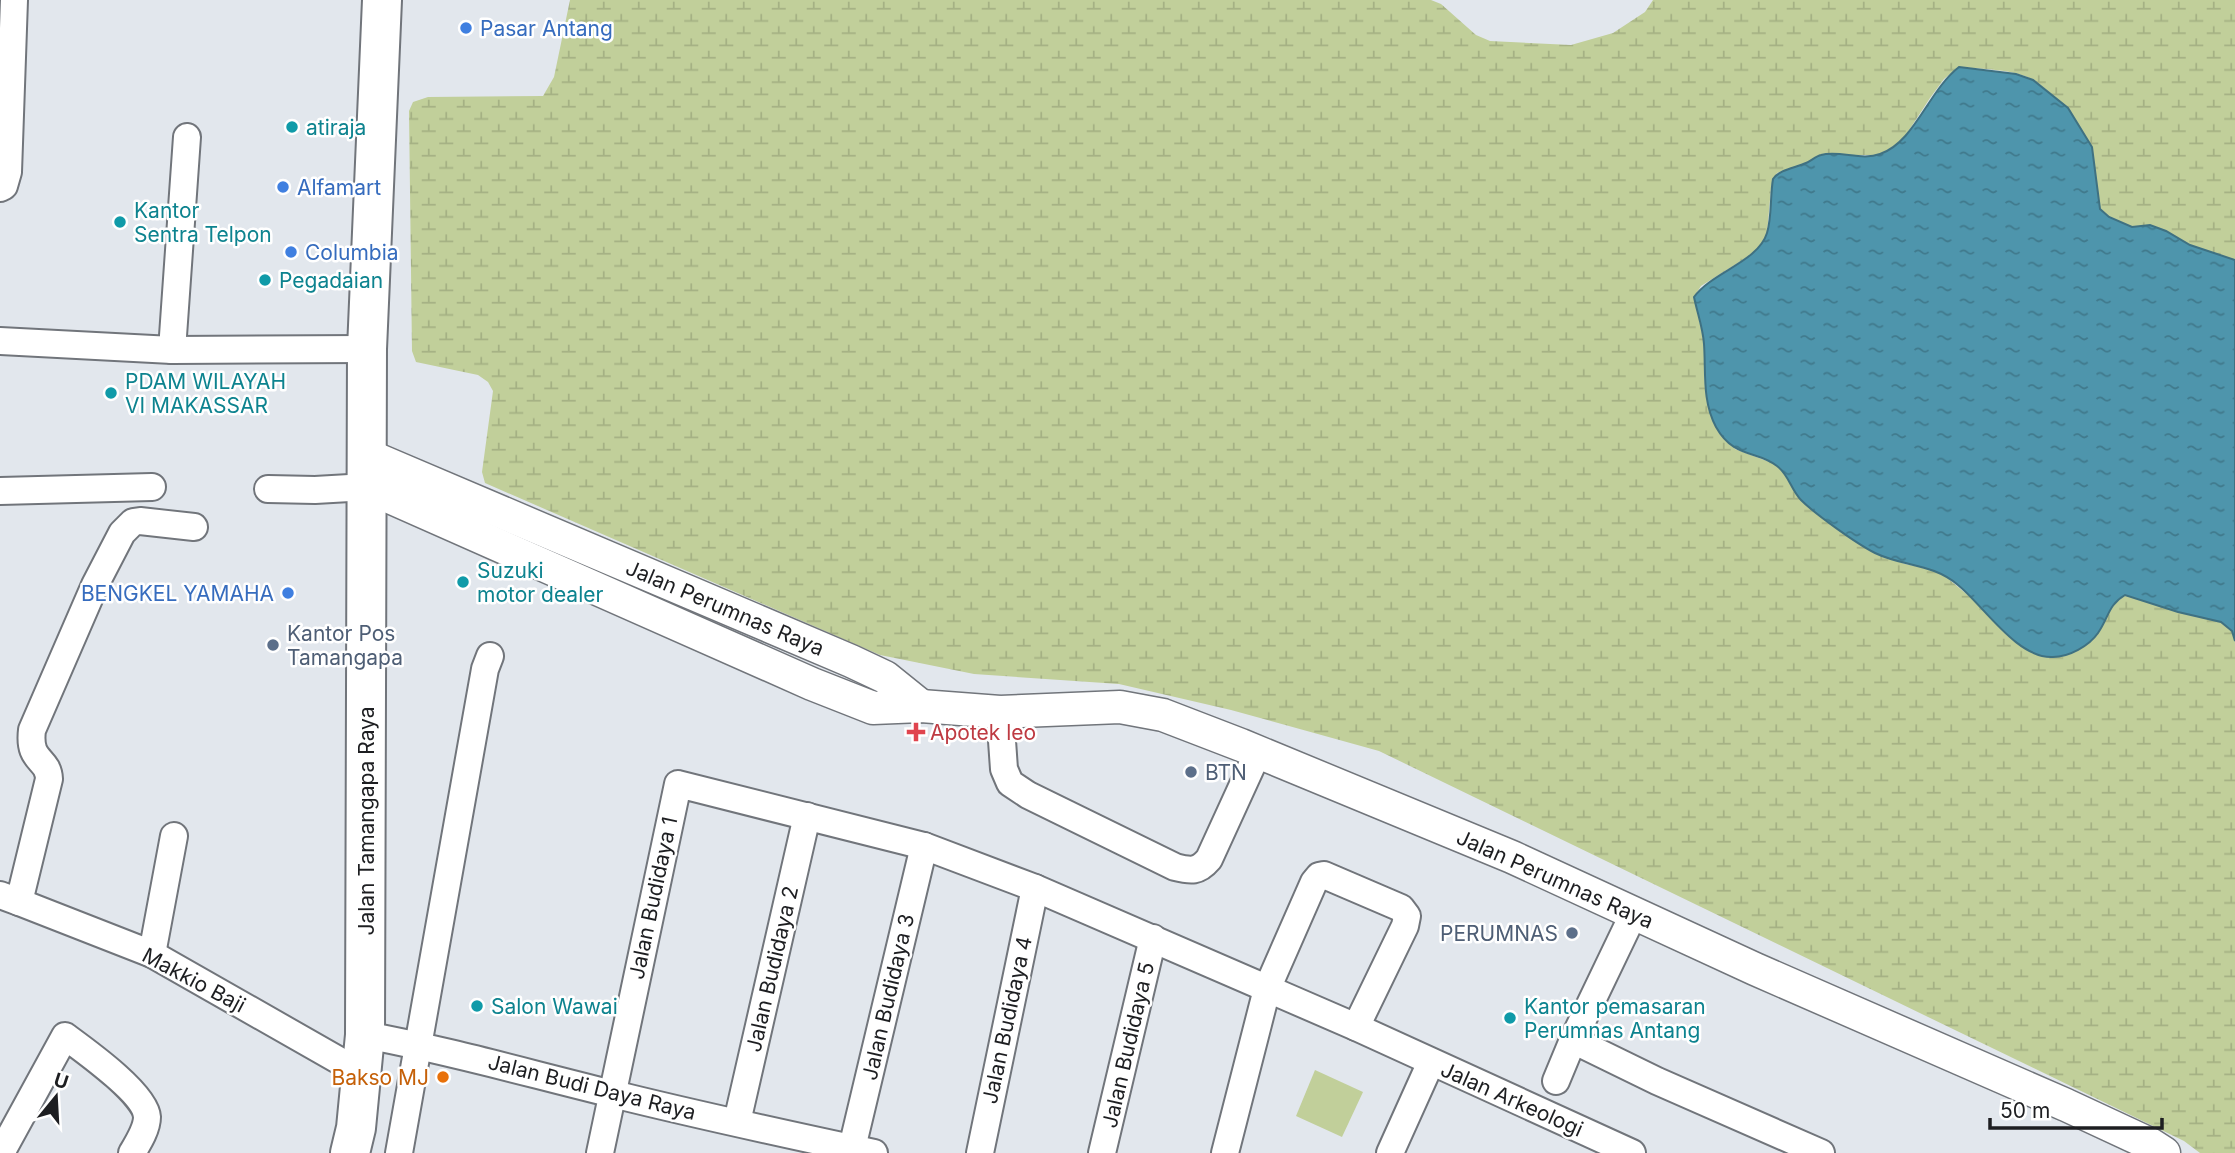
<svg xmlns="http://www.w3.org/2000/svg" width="2235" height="1153" viewBox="0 0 2235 1153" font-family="Inter,sans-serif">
	<defs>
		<pattern id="wetland-marsh" width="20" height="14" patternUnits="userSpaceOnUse" patternTransform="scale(1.75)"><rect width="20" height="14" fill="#c1cf9a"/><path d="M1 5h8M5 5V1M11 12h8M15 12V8" fill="none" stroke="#a5b184"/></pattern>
		<pattern id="water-ripples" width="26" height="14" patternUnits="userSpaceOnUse" patternTransform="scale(1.75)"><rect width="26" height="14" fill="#4e95ac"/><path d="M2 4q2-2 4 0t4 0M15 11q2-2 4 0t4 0" fill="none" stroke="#40798c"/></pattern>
	</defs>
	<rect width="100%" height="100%" fill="#e2e7ed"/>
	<polygon fill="#c1cf9a" points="1315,1070 1363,1092 1342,1137 1296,1116"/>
	<path fill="url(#wetland-marsh)" d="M570,0H1431L1441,4L1476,35L1490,41L1571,45L1613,33L1645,12L1653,0H2235V260L2190,245L2166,231L2150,225L2132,227L2109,217L2100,209C2096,181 2085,135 2070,111C2066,106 2039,83 2033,80C2015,69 1980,69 1959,67L1944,79L1930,98L1902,141L1879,155H1821L1808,163L1777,173L1771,188L1767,234L1757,251L1701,286L1694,297L1704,341L1705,390L1712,413L1735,449L1775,464L1787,475L1790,484L1801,500L1875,553L1905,564L1939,571L1976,602L2097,635L2114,602L2125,595L2178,612L2221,622L2232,631L2235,641V1153H2200L2184,1141L1379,751L1231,710L1119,684L974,674L880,655L485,483L482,472L493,391L488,382L478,375L416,362L412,351L409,111L413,102L428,97L543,96L554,77Z"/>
	<path fill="url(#water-ripples)" stroke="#3f7182" stroke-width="2" d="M1959,67L2016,74L2033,80L2068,108L2092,147L2100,209L2109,217L2132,227L2150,225L2166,231L2190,245L2235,260V641L2232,631L2221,622L2178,612L2125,595C2108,605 2109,617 2098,633C2089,646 2069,657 2053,657C2017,659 1983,605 1958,585C1932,563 1904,567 1875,553C1857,544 1815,514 1801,500C1791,490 1789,475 1777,466C1757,450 1734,459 1716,427C1702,401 1706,372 1704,344C1703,328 1697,312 1694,297C1712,272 1758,262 1767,233C1772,217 1770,196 1773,179C1780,169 1795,168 1806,163C1811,161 1816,156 1821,155C1839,150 1862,161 1880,154C1915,142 1928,91 1959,67Z"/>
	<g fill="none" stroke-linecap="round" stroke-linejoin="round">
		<g stroke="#71757b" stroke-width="30">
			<g id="minor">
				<polyline points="0,188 4,186 8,172 14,0"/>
				<polyline points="0,341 172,350 367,349"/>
				<polyline points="172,350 187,137"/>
				<polyline points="268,489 315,490 367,487"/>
				<polyline points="0,491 152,487"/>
				<path d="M1000,712L1004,769L1010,783L1028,795L1175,867C1191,871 1198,872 1209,859L1258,752"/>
				<path d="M0,895L19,902L49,779C48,757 28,763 32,730L95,585L122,533L133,522L140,521L194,527"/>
				<polyline points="19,902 152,954 361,1073"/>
				<polyline points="152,954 174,836"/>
				<path d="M365,1035C447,1050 527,1073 609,1093C697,1115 785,1134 874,1153"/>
				<polyline points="1573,1040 1657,1081 1821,1153"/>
				<polyline points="1556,1081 1573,1040 1633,915"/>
				<polyline points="737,1122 807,816"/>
				<polyline points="852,1148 924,846"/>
				<path d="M1,1153L65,1036C84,1050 146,1094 147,1117C147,1129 138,1143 132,1153"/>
				<polyline points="399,1153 485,669 490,656"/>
				<polyline points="600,1153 678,784 924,846 1035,888 1356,1027 1632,1153"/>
				<polyline points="980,1153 1035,888"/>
				<polyline points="1102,1153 1153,938"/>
				<polyline points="1225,1153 1267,989 1314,882 1319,876 1324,875 1401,908 1407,916 1405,926 1356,1027"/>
				<polyline points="1390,1153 1431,1062"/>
			</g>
		</g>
		<g stroke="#71757b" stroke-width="35">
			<g id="tertiary">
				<polyline points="367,455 851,661 885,677 921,706"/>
				<polyline points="367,487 812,684 873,708 921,706 1000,712 1120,707 1163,715 1241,745 1512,857 1755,969 2066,1105 2150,1144 2164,1153"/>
			</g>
		</g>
		<g stroke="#71757b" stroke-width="42">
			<polyline id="primary" points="350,1153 356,1128 365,1035 367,349 382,0"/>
		</g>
		<use href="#minor" stroke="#fff" stroke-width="26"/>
		<use href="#tertiary" stroke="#fff" stroke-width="32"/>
		<use href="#primary" stroke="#fff" stroke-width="38"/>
	</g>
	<g fill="#3f7fe0" stroke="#fff" stroke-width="2.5">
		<circle cx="466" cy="28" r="7"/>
		<circle cx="283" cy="187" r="7"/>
		<circle cx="291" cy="252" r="7"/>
		<circle cx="288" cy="593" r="7"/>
	</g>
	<g fill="#0f9aa8" stroke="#fff" stroke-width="2.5">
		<circle cx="292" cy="127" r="7"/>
		<circle cx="120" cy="222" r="7"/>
		<circle cx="265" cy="280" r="7"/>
		<circle cx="111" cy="393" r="7"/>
		<circle cx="463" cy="582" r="7"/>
		<circle cx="477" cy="1006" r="7"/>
		<circle cx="1510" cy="1018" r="7"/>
	</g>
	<g fill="#5c6f8a" stroke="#fff" stroke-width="2.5">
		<circle cx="273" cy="645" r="7"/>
		<circle cx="1191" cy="772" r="7"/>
		<circle cx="1572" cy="933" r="7"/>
	</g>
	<path fill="#e0444e" stroke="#fff" stroke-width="2.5" d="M912.5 721.5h7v7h7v7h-7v7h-7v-7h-7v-7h7z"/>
	<circle fill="#e8710a" stroke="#fff" stroke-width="2.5" cx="443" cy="1077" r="7"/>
	<g text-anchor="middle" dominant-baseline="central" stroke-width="5" stroke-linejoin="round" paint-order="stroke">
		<g font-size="21" fill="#366cbe" stroke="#fff" text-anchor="start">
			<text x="480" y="28">Pasar Antang</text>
			<text x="297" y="187">Alfamart</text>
			<text x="305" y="252">Columbia</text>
			<text x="274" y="593" text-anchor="end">BENGKEL YAMAHA</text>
		</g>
		<g font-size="21" fill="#0d838f" stroke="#fff" text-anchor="start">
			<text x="306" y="127">atiraja</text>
			<text x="134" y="210">Kantor<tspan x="134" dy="24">Sentra Telpon</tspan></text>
			<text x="279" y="280">Pegadaian</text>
			<text x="125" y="381">PDAM WILAYAH<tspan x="125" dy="24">VI MAKASSAR</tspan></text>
			<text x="477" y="570">Suzuki<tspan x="477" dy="24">motor dealer</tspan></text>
			<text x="491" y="1006">Salon Wawai</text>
			<text x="1524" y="1006">Kantor pemasaran<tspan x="1524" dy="24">Perumnas Antang</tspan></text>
		</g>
		<g font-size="21" fill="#1d1e21" stroke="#fff">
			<text transform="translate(725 608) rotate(23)">Jalan Perumnas Raya</text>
			<text transform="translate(366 821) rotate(-90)">Jalan Tamangapa Raya</text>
			<text transform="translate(1555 879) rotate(24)">Jalan Perumnas Raya</text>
			<text transform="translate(653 898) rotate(-78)">Jalan Budidaya 1</text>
			<text transform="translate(772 969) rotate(-77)">Jalan Budidaya 2</text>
			<text transform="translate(194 980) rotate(28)">Makkio Baji</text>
			<text transform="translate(888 997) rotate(-77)">Jalan Budidaya 3</text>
			<text transform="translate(1007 1020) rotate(-78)">Jalan Budidaya 4</text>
			<text transform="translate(1128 1045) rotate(-77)">Jalan Budidaya 5</text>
			<text transform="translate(592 1087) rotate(14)">Jalan Budi Daya Raya</text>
			<text transform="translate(1512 1099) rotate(24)">Jalan Arkeologi</text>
		</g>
		<g font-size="21" fill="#4e5e75" stroke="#fff" text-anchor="start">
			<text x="287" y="633">Kantor Pos<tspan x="287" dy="24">Tamangapa</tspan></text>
			<text x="1205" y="772">BTN</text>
			<text x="1558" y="933" text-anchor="end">PERUMNAS</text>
		</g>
		<g font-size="21" fill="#be3a42" stroke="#fff" text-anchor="start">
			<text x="930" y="732">Apotek leo</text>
		</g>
		<g font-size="21" fill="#c56008" stroke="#fff" text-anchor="end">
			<text x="429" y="1077">Bakso MJ</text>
		</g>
	</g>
	<g transform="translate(56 1097) rotate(18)" stroke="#ffffff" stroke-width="5" paint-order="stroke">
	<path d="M0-5L12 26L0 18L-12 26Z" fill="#1d1e21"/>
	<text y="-10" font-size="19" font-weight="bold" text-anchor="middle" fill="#1d1e21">U</text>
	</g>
	<path d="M1990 1118v10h172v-10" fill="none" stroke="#1d1e21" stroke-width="3.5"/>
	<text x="2000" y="1118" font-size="21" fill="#1d1e21" stroke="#ffffff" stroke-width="5" paint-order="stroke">50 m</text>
</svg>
